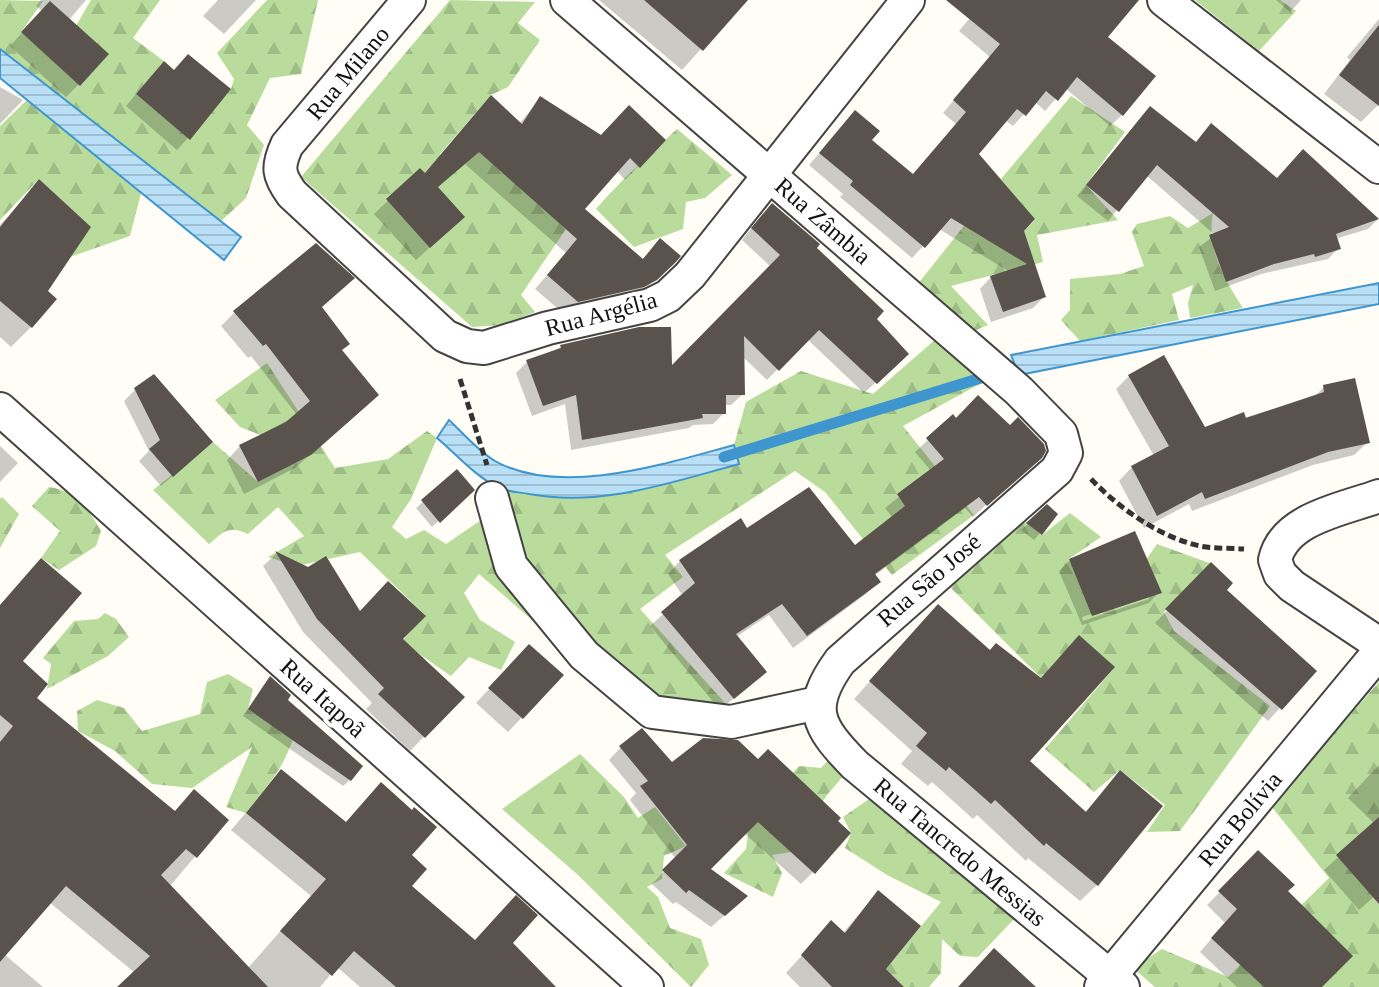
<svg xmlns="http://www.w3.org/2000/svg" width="1379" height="987" viewBox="0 0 1379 987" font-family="'Times New Roman',serif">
	<defs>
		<pattern id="forest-firs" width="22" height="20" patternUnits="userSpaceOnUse" patternTransform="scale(2)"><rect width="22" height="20" fill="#b9dc9c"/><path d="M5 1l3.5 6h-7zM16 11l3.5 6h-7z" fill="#9ebc85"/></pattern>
		<pattern id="water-rules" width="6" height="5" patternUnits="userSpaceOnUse" patternTransform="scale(2)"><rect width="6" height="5" fill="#b9e0f7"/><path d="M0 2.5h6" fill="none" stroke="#9ebfd3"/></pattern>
	</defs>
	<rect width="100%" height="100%" fill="#fffdf5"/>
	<g fill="url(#forest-firs)">
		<polygon points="0,0 43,1 21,32 76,26 91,0 160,0 133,38 164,61 136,94 190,139 231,89 234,79 217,53 267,0 318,0 301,74 270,78 247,125 264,145 246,198 219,223 0,49"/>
		<polygon points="450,0 535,2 518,23 540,40 508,87 491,95 440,154 457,168 480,151 566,229 521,295 535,312 503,325 472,327 301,177"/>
		<polygon points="1195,0 1280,0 1296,11 1259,51"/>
		<polygon points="1071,96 1125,132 1086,185 1118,220 1037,235 1043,262 951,286 988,325 967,334 917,285 964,226 1005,250 1035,220 1001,179"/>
		<polygon points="27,100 141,193 130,236 70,257 90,227 39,179 0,220 0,126"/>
		<path d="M677,129L732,175L705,198L686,202L683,229L634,247L596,209C621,180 649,155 677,129Z"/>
		<path d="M1213,213C1206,248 1224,279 1243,308L1190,318L1188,303L1193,285L1172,294L1179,320L1080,341L1061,320L1070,310V279L1120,274L1144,266L1132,232L1137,224L1170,216L1188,228Z"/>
		<path d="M937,338L985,381L903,426L974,515L892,575L825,492L795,471L665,555L683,577L640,609L726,704L654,703L589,646L520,561L508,490C602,507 649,489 738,465L734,445L746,402L801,371L873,394Z"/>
		<path d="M267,363L335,468L388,459L427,431L437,438L411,499L392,527L406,539L424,530L446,544L487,516L569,652L479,574L464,593L480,620L515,642L501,670L469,657L451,676L418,653L391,654L425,615L360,552L297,566L268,557L304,536L278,507L248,534C229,525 224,531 209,544L153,490L213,442L258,482L311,455L240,427L215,400Z"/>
		<path d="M49,487C77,491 88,509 101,531L96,546L59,570L41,558L60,531L32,506Z"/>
		<polygon points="2,497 19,514 0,548 0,499"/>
		<polygon points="1070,513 1101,537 1069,559 1083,589 1118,607 1160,588 1139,570 1157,544 1212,564 1164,612 1174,631 1270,706 1180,831 1147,832 1165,805 1120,770 1094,792 1045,749 1115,667 1041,678 948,585 1021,519 1042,535"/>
		<polygon points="105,613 116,619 129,637 108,656 47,689 51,664 43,658 74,621 98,619"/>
		<path d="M228,674L253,689L248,709L270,724L301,709C290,760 278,773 246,813L226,807L252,747L192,788L152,784L115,751L78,731L77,711L97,700L124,708L142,731L200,714L207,682Z"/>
		<polygon points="1379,682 1379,987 1155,987 1133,968 1162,949 1228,977 1329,878 1271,806"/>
		<polygon points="580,754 624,797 638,818 655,807 686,846 664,856 662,879 647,887 658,897 670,928 701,939 709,965 691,987 577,874 502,809"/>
		<polygon points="833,755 845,774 827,795 791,852 772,855 782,873 773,897 724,873 746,849 750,820 799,766 821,768"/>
		<polygon points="875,795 1015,918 978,957 960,956 942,939 941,973 929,987 904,987 886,969 941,902 887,875 845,848 851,833 843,817"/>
	</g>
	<g fill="url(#water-rules)" stroke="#3f96cf" stroke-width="2">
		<polygon points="0,49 241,237 224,260 0,78"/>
		<polygon points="1379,283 1379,304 1019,375 1011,355"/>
		<path d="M449,420C463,433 478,451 495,461C561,498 667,463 734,445L739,464C669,483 602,507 529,494C520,492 508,492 499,488C476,477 456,454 437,438Z"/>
	</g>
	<g fill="#0003" fill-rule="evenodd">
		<polygon points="41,0 86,0 68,21 79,84 66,97 10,46 42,11 36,6"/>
		<polygon points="218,0 256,0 224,34 203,16"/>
		<polygon points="599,0 745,0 682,70"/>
		<polygon points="985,0 1111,0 1105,37 1122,115 1110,126 1065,88 1045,111 1035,102 1013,126 1005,120 976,154 1022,230 1044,297 1033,308 991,322 980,289 991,277 1010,272 939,229 912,258 840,197 843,194 809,165 855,112 870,141 912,176 956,124 943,113 990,57 959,31"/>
		<polygon points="1276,0 1301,0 1290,12"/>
		<polygon points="1379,19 1379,104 1361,122 1324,94 1350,60 1347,57"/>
		<polygon points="173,72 188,138 177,150 126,106 152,75"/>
		<polygon points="0,87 23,100 0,124"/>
		<polygon points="491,98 519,124 541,98 601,137 663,140 625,180 616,170 582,209 641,261 660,241 674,261 641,293 564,314 535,289 566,253 465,164 436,188 449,230 416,260 374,214 420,170 424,175"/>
		<polygon points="1140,119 1277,180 1378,219 1368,229 1335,239 1339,248 1328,259 1261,274 1215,291 1199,247 1215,235 1146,175 1108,221 1077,196"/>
		<polygon points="39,182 45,291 31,327 11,347 0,337 0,225"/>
		<polygon points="761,216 814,249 874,319 895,365 864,393 807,339 767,380 742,356 743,394 731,405 724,405 724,413 713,424 693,425 689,428 571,450 565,404 532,416 516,373 527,362 561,347 670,370 771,267 742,240"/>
		<polygon points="320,308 363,408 295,468 244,494 227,460 240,446 297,415 251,356 248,358 221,326 235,312"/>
		<polygon points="1129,376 1204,429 1313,398 1324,387 1368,442 1354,455 1313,465 1192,511 1189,504 1144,528 1119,481 1132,467 1154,456 1116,389"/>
		<polygon points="135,390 199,454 161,486 139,461 149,451 124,401"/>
		<polygon points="953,417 1010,428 1044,450 973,517 965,508 874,576 878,582 866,594 793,648 769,615 736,637 765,672 720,710 650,626 683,596 668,574 680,561 746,531 854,548 893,518 885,508 931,471 915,452"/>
		<polygon points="0,446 18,463 0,482"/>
		<polygon points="472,490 432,527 416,508 423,502"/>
		<polygon points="1047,507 1056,514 1034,540 1021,530"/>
		<polygon points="276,554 308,569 359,614 400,639 462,697 410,751 366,709 372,703 303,632 263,566"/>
		<path d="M1070,560L1159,592L1149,603L1082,625L1059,571ZM1149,595V599L1083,621L1082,617Z"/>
		<polygon points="1211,565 1224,590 1314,671 1268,721 1155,623"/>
		<polygon points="0,605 34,698 174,813 226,820 170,886 248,968 311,896 231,830 281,772 345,824 381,785 434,828 409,855 409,886 474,942 510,943 554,987 360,987 337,967 320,987 120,987 135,973 49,902 4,954 43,987 0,987"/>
		<polygon points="922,623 1027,762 1084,813 1120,773 1097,885 1080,901 1028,858 1026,861 977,815 973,819 932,782 928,786 901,764 912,751 854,699"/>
		<polygon points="516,660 561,676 508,732 476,703"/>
		<polygon points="264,685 285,700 350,780 343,786 243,716"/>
		<polygon points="703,740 813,872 801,884 744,833 708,869 733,908 711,927 676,902 673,904 652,884 676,859 630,800 636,793 609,760 621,747 672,765"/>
		<polygon points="1379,765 1379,892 1359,910 1324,870 1375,824 1348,798"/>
		<polygon points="1258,853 1286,891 1319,987 1237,987 1200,952 1225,923 1207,905"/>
		<polygon points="878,892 883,969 901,987 800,987 786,973 831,923 842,934"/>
	</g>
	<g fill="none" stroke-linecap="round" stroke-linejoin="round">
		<polyline stroke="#3f96cf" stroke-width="11" points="724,457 994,374"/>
	</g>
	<g fill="#5a524d">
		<polygon points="644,0 748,0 703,51"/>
		<polygon points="946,0 1139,0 1108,37 1156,76 1123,116 1077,77 1058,101 1046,91 1026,116 1017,109 979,154 1035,219 1024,231 1046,297 1003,312 990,276 1027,264 951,218 925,248 850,185 853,181 819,153 855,110 880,131 872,140 913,174 966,112 953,100 1000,44"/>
		<polygon points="50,1 109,54 80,86 21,32"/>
		<polygon points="1379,25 1379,106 1339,75"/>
		<polygon points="188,54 231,89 190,140 136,94 164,61 174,70"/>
		<polygon points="491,95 522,124 540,96 601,135 629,105 666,140 640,168 630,158 585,209 643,259 660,238 681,256 676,262 657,280 644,287 578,302 547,275 577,239 479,152 438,187 465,217 430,248 386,199 420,168 425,173"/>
		<polygon points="1150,106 1196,142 1211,123 1277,178 1303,149 1379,219 1336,234 1341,249 1315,257 1314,254 1274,264 1226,282 1209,235 1229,227 1157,165 1119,212 1086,185"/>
		<polygon points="39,179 91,227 48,291 57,299 32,328 0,301 0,227"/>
		<polygon points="772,203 820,244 817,248 884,311 877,319 909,354 877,384 819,330 779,371 744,336 745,395 726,395 726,414 702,414 703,418 582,440 576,395 543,406 526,360 561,348 560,345 639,327 671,327 672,365 780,255 751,228"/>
		<polygon points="316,243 355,278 322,307 350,344 342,350 379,395 311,455 258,482 239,445 286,422 310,401 266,344 263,346 233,311"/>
		<polygon points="1164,355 1205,427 1244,412 1246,418 1324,392 1323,385 1355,378 1370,443 1328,452 1205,499 1202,492 1157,516 1131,466 1169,446 1128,375"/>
		<polygon points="154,374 213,442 173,477 149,449 160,440 134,388"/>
		<polygon points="978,395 1010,425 1018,417 1044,444 1046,451 1042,458 987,506 979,497 875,574 881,582 807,636 782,604 736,634 767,672 734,699 661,612 695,583 679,560 741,518 747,528 809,487 855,545 905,506 897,494 944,459 926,438 953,414 956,418"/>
		<polygon points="457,469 475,490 440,523 421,500"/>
		<polygon points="1047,504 1058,514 1042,535 1026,523"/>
		<polygon points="1135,531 1162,593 1092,616 1069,559"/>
		<polygon points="275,551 308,567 326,556 360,611 388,581 426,616 403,639 465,697 425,738 378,694 384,688 317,619"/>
		<polygon points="41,558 82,593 23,661 48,684 37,698 175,811 194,789 229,820 197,858 186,849 161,875 268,987 117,987 150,956 66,886 0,962 0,742 13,726 0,715 0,605"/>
		<polygon points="1211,562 1233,583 1227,590 1317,671 1282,710 1165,609"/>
		<polygon points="938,604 990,650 996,643 1041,678 1079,635 1115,667 1030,761 1086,812 1120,770 1163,806 1098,886 1046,843 1044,846 995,800 991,804 949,767 946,771 916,746 927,733 869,681"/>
		<polygon points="529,644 564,675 523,719 488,688"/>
		<polygon points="270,676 291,695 288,700 363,766 351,781 248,709"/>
		<polygon points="642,728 672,762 703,738 738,740 758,759 768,749 841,818 838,821 851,833 815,874 758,822 711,869 748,896 725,916 689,890 686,893 662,870 687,845 640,786 648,781 619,746"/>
		<polygon points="281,769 346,822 381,782 412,810 414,807 437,827 412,855 427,869 412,886 475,940 516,895 538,915 513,943 556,987 396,987 354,951 332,976 280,931 326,879 246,813"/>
		<polygon points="1379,817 1379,904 1336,855"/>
		<polygon points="1258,850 1295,885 1288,891 1353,956 1322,987 1264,987 1211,938 1237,909 1218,891"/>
		<polygon points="878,890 921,926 886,969 904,987 832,987 801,955 831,920 845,933"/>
		<polygon points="994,948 1036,987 958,987"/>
	</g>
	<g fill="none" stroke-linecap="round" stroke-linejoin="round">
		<g stroke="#444" stroke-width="36">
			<g id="street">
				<path d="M409,0L287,145C277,167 278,175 292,194L445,336L467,346L484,348L548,328L650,305L668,296L690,275L908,0"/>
				<path d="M567,0L1019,391L1061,434L1066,453L1057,470L840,661C806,708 817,726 855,765L1123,987"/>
				<polyline points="1164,0 1379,167"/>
				<polyline points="0,409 647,987"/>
				<path d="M1379,496C1344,509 1284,518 1275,560L1280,574L1292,586L1379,644"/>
				<polyline points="492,498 511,566 584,655 652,712 731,722 818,703"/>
				<polyline points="1101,987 1379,652"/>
			</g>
		</g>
		<g stroke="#333" stroke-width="5" stroke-dasharray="8 4" stroke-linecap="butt">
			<polyline points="460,379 487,465"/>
			<path d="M1091,479C1119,508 1159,537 1200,546C1214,549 1230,548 1244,549"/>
		</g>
		<use href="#street" stroke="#fff" stroke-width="32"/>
	</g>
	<g text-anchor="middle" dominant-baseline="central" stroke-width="8" stroke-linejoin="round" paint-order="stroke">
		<g font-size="24" fill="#111" stroke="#fff">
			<text transform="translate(348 73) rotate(-50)">Rua Milano</text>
			<text transform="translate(823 221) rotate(41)">Rua Zâmbia</text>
			<text transform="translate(601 314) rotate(-15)">Rua Argélia</text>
			<text transform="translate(929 580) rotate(-41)">Rua São José</text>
			<text transform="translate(323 698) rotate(42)">Rua Itapoã</text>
			<text transform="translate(1240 819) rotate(-50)">Rua Bolívia</text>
			<text transform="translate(960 852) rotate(40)">Rua Tancredo Messias</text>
		</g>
	</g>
</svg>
